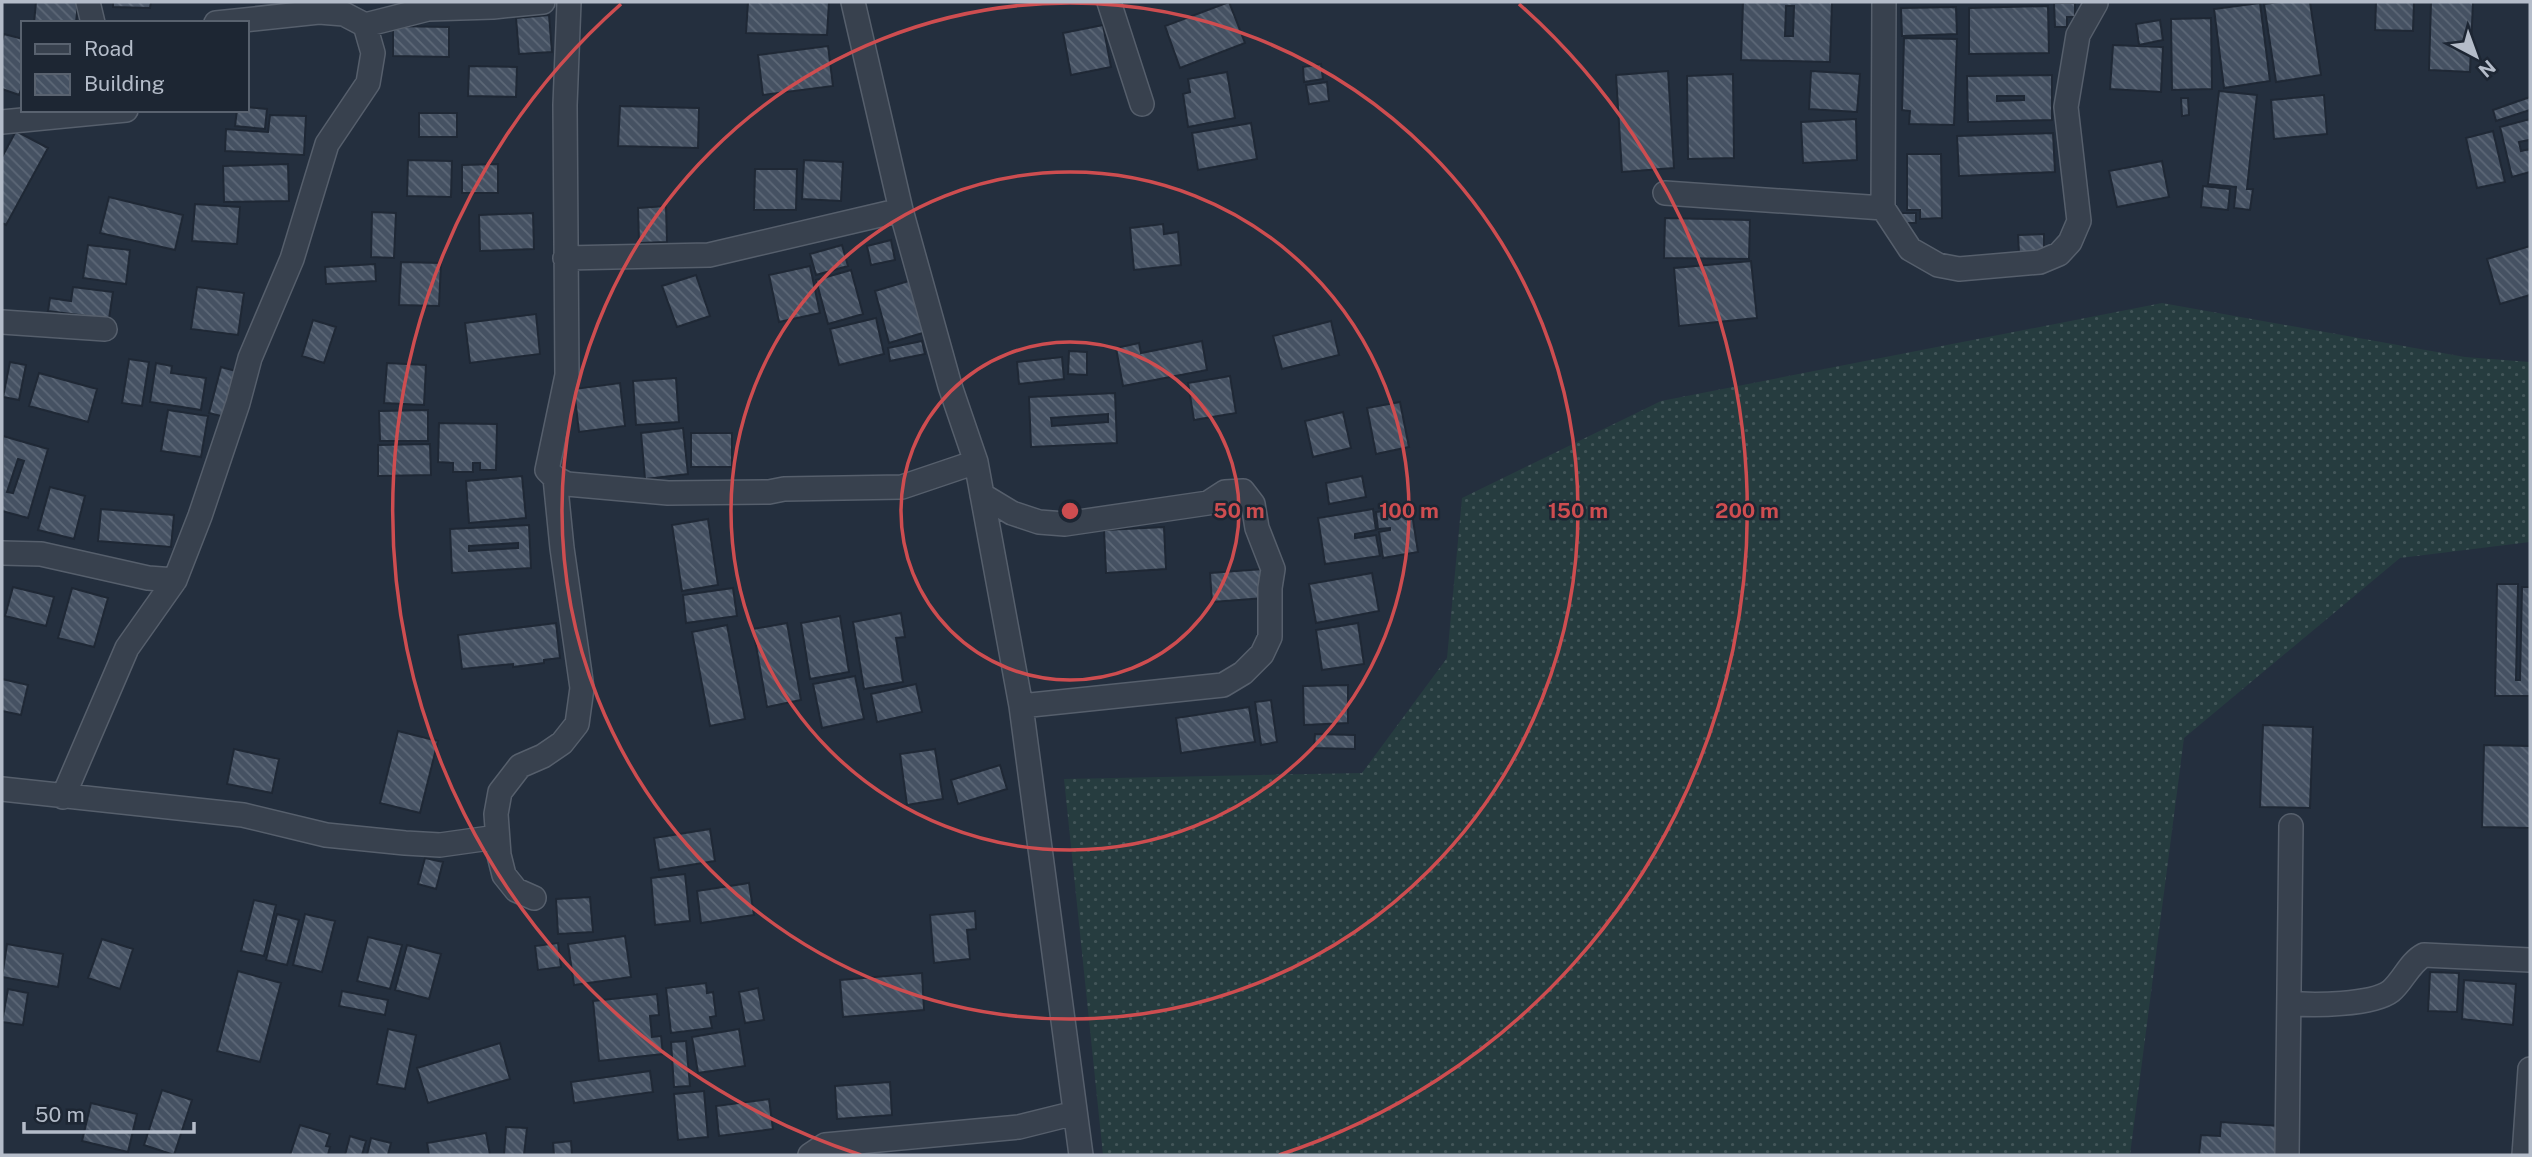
<svg xmlns="http://www.w3.org/2000/svg" width="2532" height="1157" font-family="'Public Sans',sans-serif">
<style>
.grass{fill:url(#grass-dots)}
.building{fill:url(#building-back-hatch);stroke:#1f2835;stroke-width:2;fill-rule:evenodd}
.lines{fill:none;stroke-linecap:round;stroke-linejoin:round}
.minor-casing{stroke:#565f6c;stroke-width:26}
.minor{stroke:#38414e;stroke-width:23}
.ring{fill:none;stroke:#ce4d50;stroke-width:3.5}
.centre{fill:#ce4d50;stroke:#1d2633;stroke-width:3.5}
.ring-label{font-size:21px;text-anchor:middle;font-weight:bold;fill:#ce4d50;stroke:#1d2633;stroke-width:5;stroke-linejoin:round;paint-order:stroke}
</style>
<defs>
<pattern id="grass-dots" width="8" height="8" patternUnits="userSpaceOnUse" patternTransform="scale(1.75)"><rect width="8" height="8" fill="#263c3f"/><path d="M2 2h.1M6 6h.1" fill="none" stroke="#435659" stroke-width="1.8" stroke-linecap="round"/></pattern>
<pattern id="building-back-hatch" width="6" height="6" patternUnits="userSpaceOnUse" patternTransform="scale(1.75)"><rect width="6" height="6" fill="#455162"/><path d="M-1 5l2 2M0 0l6 6M5-1l2 2" fill="none" stroke="#5d6877"/></pattern>
</defs>
<rect width="100%" height="100%" fill="#242f3e"/>
<!-- grass -->
<path class="grass" d="M2162 303 2465 357 2530 362V542L2400 558 2184 738 2130 1155H1103L1064 779 1362 773 1447 658 1462 498 1661 401Z"/>
<!-- building -->
<path class="building" d="M36 2H78L76 23H34Z
M113 2H151L150 8 113 7Z
M748 2H829L827 35 746 33Z
M1229 2 1245 43 1180 68 1165 26Z
M1743 2H1832L1830 62 1741 60ZM1786 6H1794L1793 36H1785Z
M2280 2H2310L2321 75 2276 82 2264 4Z
M2376 2H2414L2413 31 2375 30Z
M2431 2H2473L2470 72 2429 70Z
M2054 3H2075V17H2067V27H2055Z
M2260 3 2270 81 2224 88 2214 9Z
M2048 6 2049 53 1969 54V8Z
M1956 7 1957 34 1902 36 1901 8Z
M549 15 552 52 519 54 516 18Z
M2211 18 2212 89 2172 90 2171 19Z
M2160 20 2163 40 2139 45 2136 24Z
M1103 25 1111 67 1071 75 1063 33Z
M393 26 449 27V57L393 56Z
M4 34 23 39V84L19 95 2 89V41Z
M1904 38 1957 39 1954 125 1909 124 1910 111 1902 110Z
M2113 45 2163 47 2161 92 2110 89Z
M828 46 833 86 763 95 758 55Z
M1321 64 1323 79 1304 82 1303 67Z
M469 66 517 67 516 97 468 96Z
M1668 71 1674 168 1622 172 1616 75Z
M1811 71 1860 74 1857 112 1809 109Z
M1227 72 1235 118 1188 127 1183 94 1190 92 1188 79Z
M1733 74 1734 158 1688 159 1687 76Z
M2052 75V120L1968 122 1967 76ZM1997 96H2024V100L1997 101Z
M1327 82 1329 101 1309 104 1306 85Z
M2219 91 2257 95 2247 189H2253L2250 210 2234 208 2236 187 2208 184Z
M2324 95 2327 134 2274 139 2271 100Z
M2530 97V110L2496 121 2493 110Z
M2181 98H2188L2189 115 2182 116Z
M620 106 699 108 698 148 618 146Z
M247 107 267 109 265 129 235 126 237 110H247Z
M419 113H457V137H419Z
M270 115 306 116 304 155 225 151 226 129 268 132Z
M1856 119 1857 160 1803 163 1801 122Z
M2530 119V145L2529 140 2519 142 2521 151 2530 149V172L2512 177 2500 127Z
M1251 123 1257 159 1198 170 1192 133Z
M16 131 48 148 6 225 2 223V157Z
M2493 131 2505 182 2477 188 2466 138Z
M2053 133 2055 172 1959 176 1957 136Z
M1907 154H1941L1942 218 1920 219V210H1907Z
M408 160 452 161 451 197 407 196Z
M804 160 843 162 841 201 802 199Z
M2162 161 2169 197 2117 207 2109 171Z
M288 164 289 201 224 202 223 166Z
M498 164V193H462V165Z
M755 169H797L796 210H754Z
M2203 186 2230 189 2228 210 2201 207Z
M109 197 183 215 175 250 100 233Z
M195 204 240 207 237 244 192 241Z
M666 206 667 242 639 243 638 208Z
M372 212 396 213 394 258 371 257Z
M533 213 534 249 480 251 479 215Z
M1900 213H1916V223H1900Z
M1665 218 1750 220 1749 259 1664 258Z
M1163 224 1164 234 1178 232 1181 265 1134 270 1130 228Z
M2044 234V253H2019L2018 235Z
M891 240 895 260 871 265 867 246Z
M88 245 130 250 126 284 83 278Z
M842 245 848 266 816 275 810 254Z
M2530 246V295L2500 304 2487 259Z
M1751 261 1757 318 1679 326 1674 268Z
M401 262 441 263 439 306 399 305Z
M375 264 376 281 326 284 325 267Z
M810 266 820 313 779 322 769 275Z
M851 270 863 314 828 324 816 280Z
M696 275 710 316 677 327 662 286Z
M912 280 926 332 889 343 875 291Z
M73 287 113 292 109 319 48 311 50 298 71 301Z
M197 287 244 293 238 335 191 329Z
M536 314 540 354 470 363 465 323Z
M876 318 884 354 839 365 830 329Z
M313 320 336 327 324 363 302 356Z
M1331 321 1339 355 1282 369 1273 336Z
M922 341 925 354 890 361 888 348Z
M1202 341 1207 370 1123 386 1116 348 1139 343 1141 353Z
M1069 351 1087 352V375L1068 374Z
M1062 357 1064 379 1019 384 1017 362Z
M129 359 149 362 142 406 122 403Z
M10 362 26 365 19 400 3 397Z
M156 363 172 366 171 373 206 378 201 410 150 402Z
M387 363 426 365 424 405 384 403Z
M221 367 236 371 225 417 209 413Z
M39 373 97 389 88 422 29 406Z
M1230 376 1236 413 1194 420 1188 383Z
M676 378 679 422 636 425 633 381Z
M620 383 625 426 579 432 574 389Z
M1115 393 1117 443 1031 447 1029 397ZM1108 414V422L1052 426 1051 418Z
M1400 402 1409 447 1376 454 1367 408Z
M168 410 208 416 201 457 161 451Z
M428 410V441H380L379 411Z
M1343 412 1351 448 1313 457 1305 421Z
M439 423 497 424 496 470H480V463H473V472H453V463L438 462Z
M683 428 688 474 645 479 641 433Z
M691 433H732V467H691Z
M3 436 48 449 28 518 2 511ZM18 459 24 461 13 493 7 492Z
M430 444 431 475 378 476V445Z
M522 476 526 518 469 523 466 481Z
M1362 476 1366 497 1329 504 1326 483Z
M50 487 85 496 74 539 38 530Z
M1411 507 1418 552 1383 558 1379 532 1390 530V528L1378 529 1376 512Z
M101 509 174 515 171 547 98 541Z
M1373 509 1376 530 1355 534V538L1376 535 1380 556 1325 564 1318 518Z
M708 519 718 585 682 591 672 525Z
M529 525 531 568 452 573 450 529ZM518 543V548L469 551V546Z
M1164 527 1166 569 1106 573 1104 530Z
M1263 569 1265 598 1212 602 1210 573Z
M1372 573 1379 611 1316 623 1309 584Z
M2497 584H2518L2516 680H2520L2522 587H2530V696H2495Z
M13 587 54 597 46 626 5 616Z
M72 588 108 598 94 647 58 638Z
M733 588 737 616 686 623 683 595Z
M901 613 905 637 896 638 903 682 864 689 853 622Z
M840 616 849 672 810 679 801 623Z
M556 623 560 658 544 660V663L513 667V664L462 669 458 635Z
M787 623 801 700 767 707 753 629Z
M1358 623 1364 664 1322 670 1316 630Z
M727 625 745 719 710 726 692 632Z
M855 676 864 719 822 728 813 684Z
M2 679 28 685 21 715 2 711Z
M916 684 922 712 877 722 871 694Z
M1348 685V723L1304 725 1303 686Z
M1271 700 1277 742 1261 745 1255 702Z
M1249 707 1255 742 1181 753 1176 718Z
M2263 725 2313 727 2310 808 2260 807Z
M398 731 438 741 420 813 380 803Z
M1315 734 1355 735V749L1314 748Z
M2484 745 2530 746V828L2482 827Z
M234 749 279 759 272 793 227 784Z
M935 749 943 799 907 805 900 754Z
M1000 765 1007 789 958 804 951 780Z
M710 829 715 861 659 870 654 838Z
M425 858 443 862 436 889 418 884Z
M685 874 690 921 655 925 651 878Z
M749 883 754 915 701 923 697 891Z
M590 897 593 932 558 934 556 899Z
M254 900 276 905 264 956 241 951Z
M975 911 976 929 967 930 970 959 934 963 930 915Z
M277 914 299 920 287 965 266 960Z
M305 914 335 921 322 972 293 965Z
M625 936 631 977 574 985 568 944Z
M368 937 402 945 390 989 357 981Z
M102 939 133 949 120 989 88 978Z
M558 943 561 967 538 970 535 946Z
M7 944 63 954 58 987 2 977Z
M407 945 441 954 429 999 395 990Z
M238 971 281 983 260 1062 217 1051Z
M2430 972 2459 973 2457 1012 2428 1011Z
M922 973 924 1010 843 1017 840 980Z
M2464 980 2516 984 2513 1025 2462 1019Z
M706 983 707 993 713 992 716 1016 710 1017 712 1028 671 1033 666 988Z
M758 988 764 1020 745 1023 739 992Z
M8 989 28 993 23 1025 2 1022Z
M342 991 388 1000 385 1015 339 1006Z
M657 994 659 1015 650 1016 652 1037 661 1036 663 1054 599 1061 593 1001Z
M388 1029 416 1035 405 1089 377 1084Z
M739 1029 745 1066 698 1073 692 1037Z
M686 1041 690 1086 674 1087 671 1042Z
M500 1043 510 1079 428 1103 417 1068Z
M650 1071 653 1092 574 1103 571 1082Z
M890 1082 892 1115 837 1119 835 1086Z
M162 1090 192 1100 174 1155 144 1145Z
M704 1091 708 1137 678 1140 674 1094Z
M769 1099 773 1129 719 1136 716 1106Z
M91 1103 137 1114 128 1152 82 1141Z
M2221 1122 2280 1126 2278 1155H2199L2201 1135 2220 1136Z
M300 1125 330 1134 326 1146 330 1147 328 1155H290Z
M506 1127 527 1128 524 1155H504Z
M486 1133 490 1155H429L427 1143Z
M350 1136 366 1141 362 1155H345Z
M371 1138 391 1143 388 1155H367Z
M571 1141 572 1155H554L553 1143Z"/>
<g class="lines">
<defs>
<path id="minor" d="M88 2 93 23
M569 2 565 105 567 375 547 470 555 478 567 484 668 493 769 492 784 489 902 487 976 462
M853 2 901 210 950 386 976 462 1021 706 1081 1155
M1109 2 1142 104
M216 23 319 12 344 14 365 25 428 9 493 7 543 2
M2 122 126 110
M1665 193 1883 208 1910 249 1938 265 1959 269 2040 262 2059 254 2070 242 2079 221 2066 107 2078 35 2096 3
M1883 208 1884 2
M565 258 709 255 901 210
M2 322 105 329
M982 495 1012 513 1039 522 1065 524 1208 503 1225 492 1243 491 1253 504 1257 528 1273 569 1270 588V637L1262 654 1243 673 1223 685 1021 706
M2 553 41 554 148 578 175 580
M2 789 243 815 326 835 405 843 440 845 497 837
M63 797 127 648 175 580 200 516 238 403 250 358 292 259 327 144 368 83 373 53 365 25
M534 898 516 890 504 875 499 855 496 814 500 792 520 766 543 756 562 743 577 724 582 688 562 548 555 478
M2289 1003C2312 1006 2373 1005 2391 991 2403 981 2410 962 2424 955L2530 960
M810 1155 825 1145 1019 1127 1075 1113
M2287 1155 2291 826
M2524 1155 2530 1069"/>
</defs>
<!-- minor casing -->
<use href="#minor" class="minor-casing"/>
<!-- minor -->
<use href="#minor" class="minor"/>
</g>
<!-- distance rings -->
<g class="ring">
<circle cx="1070" cy="511" r="169"/>
<circle cx="1070" cy="511" r="339"/>
<circle cx="1070" cy="511" r="508"/>
<path d="M861 1155A677 677 0 0 1 621 4M1519 4A677 677 0 0 1 1279 1155"/>
</g>
<circle cx="1070" cy="511" r="10" class="centre"/>
<g class="ring-label">
<text x="1239" y="518">50 m</text>
<text x="1409" y="518">100 m</text>
<text x="1578" y="518">150 m</text>
<text x="1747" y="518">200 m</text>
</g>
<!-- border -->
<rect width="2532" height="1157" fill="none" stroke="#b4bcc9" stroke-width="7"/>
<!-- legend -->
<rect x="21" y="21" width="228" height="91" fill="#1d2633" stroke="#59626f" stroke-width="2"/>
<rect x="35" y="44" width="35" height="10" fill="#38414e" stroke="#59626f" stroke-width="2"/>
<text x="84" y="56" font-size="21" fill="#b4bcc9">Road</text>
<rect x="35" y="74" width="35" height="21" fill="url(#building-back-hatch)" stroke="#59626f" stroke-width="2"/>
<text x="84" y="91" font-size="21" fill="#b4bcc9">Building</text>
<!-- north arrow -->
<g transform="translate(2476 56) rotate(139)" stroke="#1d2633" stroke-width="5" paint-order="stroke">
<path d="M0-5L12 26L0 18L-12 26Z" fill="#b4bcc9"/>
<text y="-10" font-size="19" font-weight="bold" text-anchor="middle" fill="#b4bcc9">N</text>
</g>
<!-- scale -->
<path d="M24 1122v10h170v-10" fill="none" stroke="#b4bcc9" stroke-width="3.5"/>
<text x="35" y="1122" font-size="21" fill="#b4bcc9" stroke="#1d2633" stroke-width="5" paint-order="stroke">50 m</text>
</svg>
